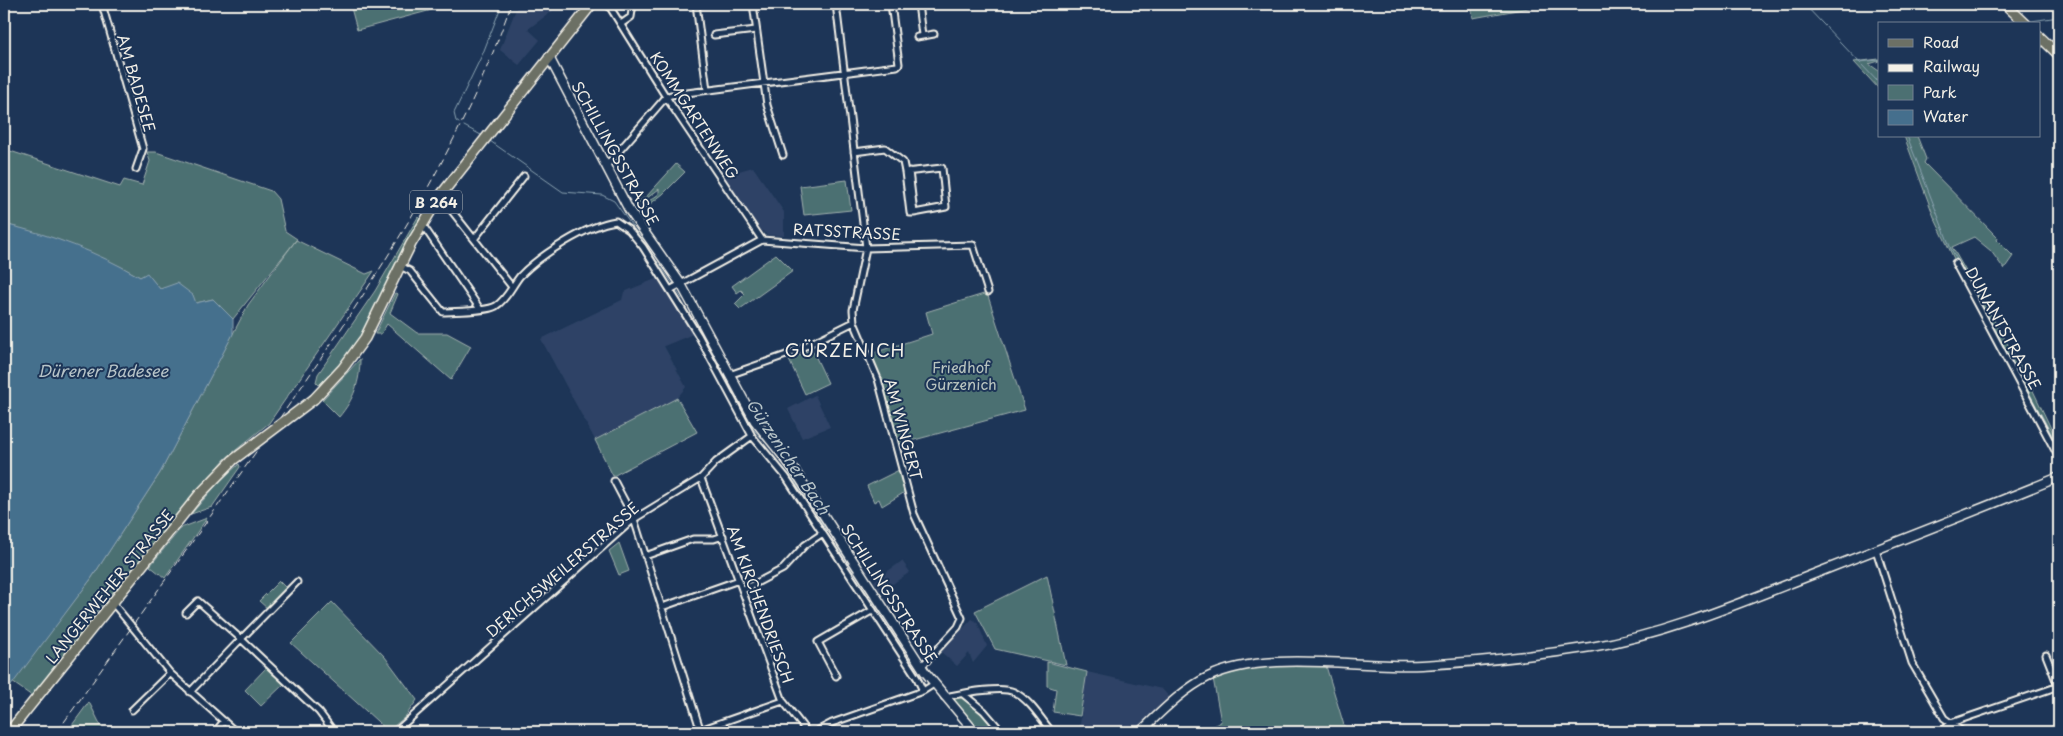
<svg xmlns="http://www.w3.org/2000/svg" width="2063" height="736" font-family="'Playpen Sans',sans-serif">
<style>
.built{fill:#2e4366}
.green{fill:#4c7072;stroke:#a0b0ad}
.water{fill:#456f8d;stroke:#8ba3b1}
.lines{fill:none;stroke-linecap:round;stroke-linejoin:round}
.stream{stroke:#8ba3b1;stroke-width:1}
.street-casing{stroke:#f4f1e8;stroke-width:9}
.secondary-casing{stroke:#f4f1e8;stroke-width:11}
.primary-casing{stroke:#f4f1e8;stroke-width:12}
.street{stroke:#1d3557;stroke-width:5}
.secondary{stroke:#1d3557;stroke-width:8}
.primary{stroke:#6c7065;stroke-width:9}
.rail{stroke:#f4f1e8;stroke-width:1;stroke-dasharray:8 4;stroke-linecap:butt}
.primary-bridge-casing{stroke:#f4f1e8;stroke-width:12;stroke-linecap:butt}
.primary-bridge{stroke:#6c7065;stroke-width:9}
.labels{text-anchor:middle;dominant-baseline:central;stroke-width:4;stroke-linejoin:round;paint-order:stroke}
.shield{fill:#1d3557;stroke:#b4b9bc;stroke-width:1}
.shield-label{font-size:14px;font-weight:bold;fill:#f4f1e8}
.street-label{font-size:15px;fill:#f4f1e8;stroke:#1d3557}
.park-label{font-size:15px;fill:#b9c4bf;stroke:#1d3557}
.water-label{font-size:16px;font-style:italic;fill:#b7c4c8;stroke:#1d3557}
.quarter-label{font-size:18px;letter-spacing:1px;fill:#f4f1e8;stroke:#1d3557}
</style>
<rect width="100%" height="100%" fill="#1d3557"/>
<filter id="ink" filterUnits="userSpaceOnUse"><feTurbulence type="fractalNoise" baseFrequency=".02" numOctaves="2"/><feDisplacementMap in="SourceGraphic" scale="10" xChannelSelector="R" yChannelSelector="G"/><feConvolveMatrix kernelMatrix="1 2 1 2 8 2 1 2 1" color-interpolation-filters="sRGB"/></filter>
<g filter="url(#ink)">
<!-- built -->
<path class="built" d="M518 4H562L528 29 540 40 519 65 500 50Z
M753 167 784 212V236L767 235 761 230 726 178 732 173Z
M658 278 693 334 664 346 686 387 677 398 595 440 541 339 622 300 624 292Z
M815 395 830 427 802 438 788 409Z
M902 561 910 572 881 592 874 581Z
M972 619 977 622 987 646 973 663 969 653 957 666 941 652Z
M1087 672 1162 689 1171 699 1135 732H1079Z"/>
<!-- green -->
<path class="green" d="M350 4H454L357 30Z
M1471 4H1533L1534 7 1473 18Z
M1879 59V61L1869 64 1879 71V89L1854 62Z
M1904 136H1917L1926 159 1924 163 1998 238 1997 240 2013 256 2004 269 1991 251 1974 237 1952 247 2026 376 2059 445V453L1956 263 1934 217Z
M4 149 120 187 124 180 142 185 150 161 147 152H156L271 191 278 199 285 231 297 239 233 319 213 299 196 303 169 287 160 289 147 274 140 277C96 253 52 237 4 224Z
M676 164 685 172 663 194 641 211 639 208 659 194V189L638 205 636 203 646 197Z
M847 180 851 210 804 215 800 186Z
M418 217 421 220 392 270 366 329 343 361 319 385 316 382 318 374 375 291Z
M296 240 366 274 374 271 269 423 225 459 96 612 90 623 32 696 12 682 91 579 160 473 248 305Z
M776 254 793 271 740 309 735 304 745 294 741 290 737 293 732 286Z
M395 293 398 294 390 313 417 333H447L471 346 451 380 387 324 381 334H375Z
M987 293 1025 410 896 445 870 354 932 334 926 312Z
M812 349 828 383 805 394 789 360Z
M360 359C360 382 354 399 339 417L322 400Z
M677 398 697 432 613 476 595 440Z
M239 464 240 467 212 507 191 514 220 481Z
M899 470 905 492 882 506 879 499 874 502 867 486Z
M207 518 165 578 150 566 181 528Z
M619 543 629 571 619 575 609 551Z
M1047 575 1066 665 995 649 975 611Z
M279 581 287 589 268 609 259 601Z
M332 602 385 657 417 700 405 717 388 731 291 643Z
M1047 662 1087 672 1080 716 1053 712 1056 689 1047 686Z
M1267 666H1326L1346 732H1200L1221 722 1213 678 1234 671Z
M266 668 284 684 261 706 245 690Z
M964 697 982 712 999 732H981L951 698Z
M89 702 104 732H67Z"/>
<!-- water -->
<path class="water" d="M4 224C52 235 97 252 140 277L147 273 160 289 177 283 193 295 196 303 213 299 233 319V334L160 473 91 579 4 695Z"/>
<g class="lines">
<!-- stream -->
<path class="stream" d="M1804 4 1879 83
M2031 21 2059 17
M1858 62 1879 60
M459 123 456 121 454 113 483 53 502 4
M464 126 481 135
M1907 136 1951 249 1965 273
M490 141 563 192 602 195 614 201 655 258
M657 261 673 284
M1969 280 2039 411
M677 291 682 299
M690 315 754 430 779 457 827 531
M2041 414 2059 448
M837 546 917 668"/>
<defs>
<path id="street" d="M102 4 143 149 136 169
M608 4 666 97 762 240
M696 4 707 90
M753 4 767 105 783 155
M836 4 866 248 853 310 854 322 878 379 914 514 962 618 958 627 922 666
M918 4 922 35
M621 24 631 17 633 4
M714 35 756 30
M917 37 934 34
M854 152 885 148 903 162 905 172 942 168 946 207 914 213
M606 166 666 97 671 95 897 66 899 64 891 4
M905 172 910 213H914L909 171
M440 196 512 287
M422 224 480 309
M475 238 524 176
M1955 263 2059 458
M400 266 410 271 443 312C456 311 485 312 496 306 507 299 512 286 520 276 540 255 587 225 616 221L629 230 643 247 698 335 752 436 786 477 917 678 923 691
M670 290 762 240 866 248 973 245 988 292
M729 375 789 354 854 322
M701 478 783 701 807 732
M614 481 634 519 701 732
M1876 550 1912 663 1944 718 1963 732
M645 556 693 539H714L723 536
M743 590 783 569 805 545 823 533
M112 602 170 673 236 732
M662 607 739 580
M186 613 198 601 241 639 297 582
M2046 655 2059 688
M836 676 818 642 873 610
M190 692 241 639 319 712 334 732
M963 694 984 711 1002 732
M944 697C960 694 1000 685 1014 692 1030 700 1041 719 1052 732
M132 710 170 673
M1147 725 1157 732
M700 730 783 701
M215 732 224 721
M395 732 634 519 701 478 716 462 752 436
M815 732 832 723 923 691 934 684
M1942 732 1951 723 2059 686"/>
<path id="secondary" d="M549 57 629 210 681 284 755 421 795 471 925 672 975 732
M1140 732C1160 713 1183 689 1208 677 1266 649 1357 668 1421 665 1478 662 1535 656 1591 647 1668 634 1742 602 1814 574 1896 542 1978 510 2059 477"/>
<path id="primary" d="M2005 4 2026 24
M2039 36 2059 55
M314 399 343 368 365 338 411 244 440 196 592 4
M9 732 198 496 233 460"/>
</defs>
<!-- street casing -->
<use href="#street" class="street-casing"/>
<!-- secondary casing -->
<use href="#secondary" class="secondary-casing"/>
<!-- primary casing -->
<use href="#primary" class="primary-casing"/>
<!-- street -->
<use href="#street" class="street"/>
<!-- secondary -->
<use href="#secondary" class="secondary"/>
<!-- primary -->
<use href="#primary" class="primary"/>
<!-- rail -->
<path class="rail" d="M57 732C126 635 196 537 265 439 360 304 457 162 511 4"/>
<defs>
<path id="primary-bridge" d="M233 460 314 399"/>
</defs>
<!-- primary-bridge casing -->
<use href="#primary-bridge" class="primary-bridge-casing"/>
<!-- primary-bridge -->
<use href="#primary-bridge" class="primary-bridge"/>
</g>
</g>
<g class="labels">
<!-- shield labels -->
<rect class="shield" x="410" y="190.5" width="52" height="23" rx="4"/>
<g class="shield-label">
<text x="436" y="202">B 264</text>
</g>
<!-- street labels -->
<g class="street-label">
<text transform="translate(137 83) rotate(74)">AM BADESEE</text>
<text transform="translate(695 115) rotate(57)">KOMMGARTENWEG</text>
<text transform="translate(616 153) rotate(61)">SCHILLINGSSTRASSE</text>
<text transform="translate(847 231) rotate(3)">RATSSTRASSE</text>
<text transform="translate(2004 328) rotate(61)">DUNANTSTRASSE</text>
<text transform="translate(904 429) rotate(75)">AM WINGERT</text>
<text transform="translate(562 569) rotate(-41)">DERICHSWEILERSTRASSE</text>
<text transform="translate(109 586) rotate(-51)">LANGERWEHER STRASSE</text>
<text transform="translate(890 593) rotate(57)">SCHILLINGSSTRASSE</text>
<text transform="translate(761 604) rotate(70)">AM KIRCHENDRIESCH</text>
</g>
<!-- park labels -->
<g class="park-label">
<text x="961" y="366">Friedhof<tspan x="961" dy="17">Gürzenich</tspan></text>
</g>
<!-- water labels -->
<g class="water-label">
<text x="103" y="370">Dürener Badesee</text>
<text transform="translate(789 456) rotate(56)">Gürzenicher Bach</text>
</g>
<!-- quarter labels -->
<g class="quarter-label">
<text x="845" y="349">GÜRZENICH</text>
</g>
</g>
<!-- margin -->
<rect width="2063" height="736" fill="none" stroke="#1d3557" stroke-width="20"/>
<rect x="10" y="10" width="2043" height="716" fill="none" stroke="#f4f1e8" stroke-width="2" filter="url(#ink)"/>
<!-- legend -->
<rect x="1878" y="22" width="162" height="115" fill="#1d3557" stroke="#738091"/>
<rect x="1888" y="39" width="25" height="8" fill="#6c7065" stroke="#738091"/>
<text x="1923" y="48" font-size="15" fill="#f4f1e8">Road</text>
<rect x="1888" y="64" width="25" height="8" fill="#f4f1e8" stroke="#738091"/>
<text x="1923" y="72" font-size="15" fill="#f4f1e8">Railway</text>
<rect x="1888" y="85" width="25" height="15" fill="#4c7072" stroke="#738091"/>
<text x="1923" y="98" font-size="15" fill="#f4f1e8">Park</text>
<rect x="1888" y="110" width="25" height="15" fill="#456f8d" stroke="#738091"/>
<text x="1923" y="122" font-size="15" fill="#f4f1e8">Water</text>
</svg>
